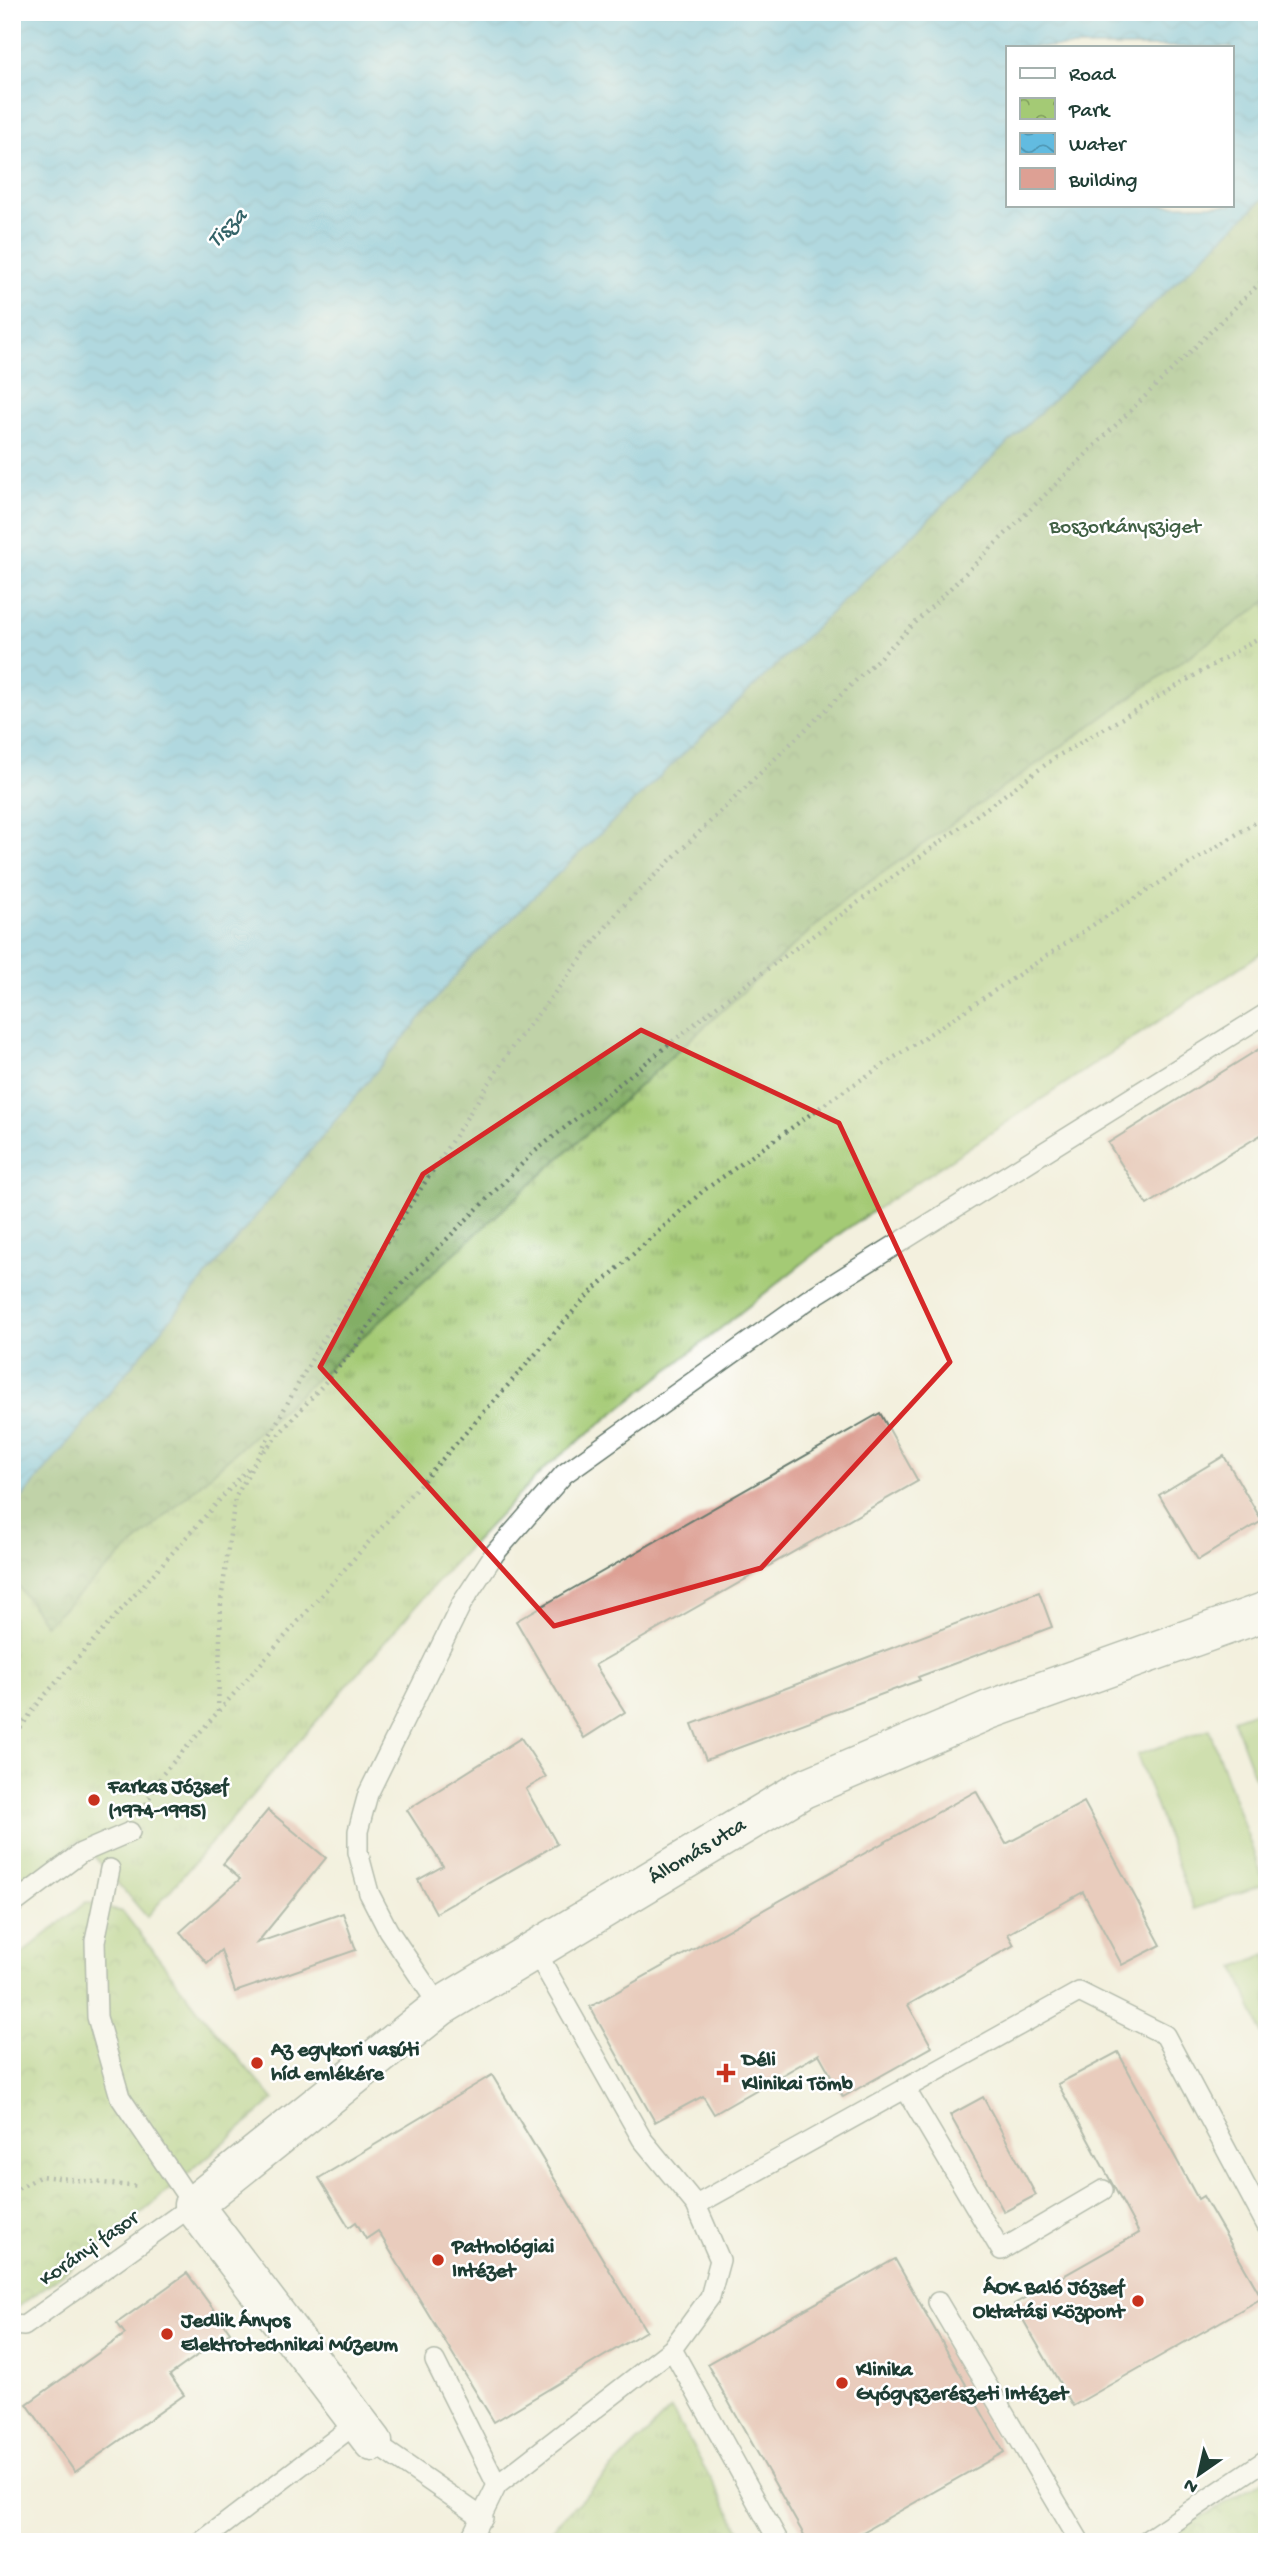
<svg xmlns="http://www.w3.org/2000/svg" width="1279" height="2554" font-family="'Gochi Hand',sans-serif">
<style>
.grass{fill:url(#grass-tufts);stroke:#628454;stroke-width:2}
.forest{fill:url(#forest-crowns);stroke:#51764d;stroke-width:2}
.park{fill:url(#park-crowns);stroke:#628454;stroke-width:2}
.pitch{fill:#a4ca75;stroke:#628454;stroke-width:2}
.water{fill:url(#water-waves);stroke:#407c8a;stroke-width:2;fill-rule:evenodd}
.building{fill:#dda094}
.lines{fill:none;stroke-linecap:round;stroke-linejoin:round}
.lane-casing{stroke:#697c70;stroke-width:22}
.street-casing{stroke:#697c70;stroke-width:41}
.path{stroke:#697c70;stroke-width:4.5;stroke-dasharray:2 5;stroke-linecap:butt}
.lane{stroke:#fff;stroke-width:19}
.street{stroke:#fff;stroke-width:38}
.marked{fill:none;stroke:#d62828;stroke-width:5;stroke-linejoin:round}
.poi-dot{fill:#c8321e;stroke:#fff;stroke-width:2.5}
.labels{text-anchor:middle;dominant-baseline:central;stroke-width:5;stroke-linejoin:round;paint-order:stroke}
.park-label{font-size:21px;fill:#406044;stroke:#fff}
.poi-label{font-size:21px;font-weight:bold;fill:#1f3d34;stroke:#fff;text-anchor:start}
.street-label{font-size:21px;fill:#1f3d34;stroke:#fff}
.water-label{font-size:23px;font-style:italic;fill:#336368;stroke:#fff}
</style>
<defs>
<pattern id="grass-tufts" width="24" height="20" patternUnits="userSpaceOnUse" patternTransform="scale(1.75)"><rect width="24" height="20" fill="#a4ca75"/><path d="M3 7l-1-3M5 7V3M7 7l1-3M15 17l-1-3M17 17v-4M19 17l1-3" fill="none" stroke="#85a561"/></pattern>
<pattern id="forest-crowns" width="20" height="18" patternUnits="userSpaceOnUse" patternTransform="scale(1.75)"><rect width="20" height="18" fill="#83ae66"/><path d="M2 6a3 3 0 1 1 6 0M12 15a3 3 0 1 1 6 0" fill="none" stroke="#6b8f55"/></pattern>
<pattern id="park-crowns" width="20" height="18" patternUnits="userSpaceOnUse" patternTransform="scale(1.75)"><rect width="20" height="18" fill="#a4ca75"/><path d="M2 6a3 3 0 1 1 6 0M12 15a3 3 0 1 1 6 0" fill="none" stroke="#85a561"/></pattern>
<pattern id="water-waves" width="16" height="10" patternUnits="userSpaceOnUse" patternTransform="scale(1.75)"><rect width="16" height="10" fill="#62bbe0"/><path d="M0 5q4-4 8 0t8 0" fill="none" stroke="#5099b6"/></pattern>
</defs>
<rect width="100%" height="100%" fill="#fff"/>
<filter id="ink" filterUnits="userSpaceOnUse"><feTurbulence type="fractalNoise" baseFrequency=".0143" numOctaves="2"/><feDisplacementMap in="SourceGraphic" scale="14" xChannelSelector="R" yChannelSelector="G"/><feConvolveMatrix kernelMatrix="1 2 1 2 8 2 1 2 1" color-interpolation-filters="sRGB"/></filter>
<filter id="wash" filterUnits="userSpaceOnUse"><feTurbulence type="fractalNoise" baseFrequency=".00686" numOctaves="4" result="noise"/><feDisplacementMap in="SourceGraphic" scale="28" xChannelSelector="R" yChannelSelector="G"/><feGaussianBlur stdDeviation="1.57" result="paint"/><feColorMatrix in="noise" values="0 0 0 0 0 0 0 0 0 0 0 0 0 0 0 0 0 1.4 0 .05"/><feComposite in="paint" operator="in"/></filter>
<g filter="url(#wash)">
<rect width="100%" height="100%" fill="#f3f0de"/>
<!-- grass -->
<path class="grass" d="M1267 601V949L842 1232 546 1467 448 1569 147 1917 80 1840 12 1890V1577L45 1624 844 900Z
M671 2409 747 2542H539Z"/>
<!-- forest -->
<path class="forest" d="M1267 195V601L844 900 45 1625 12 1577V1510L470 958Z"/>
<!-- park -->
<path class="park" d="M86 1902 123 1912 207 2021 274 2100 111 2239 12 2311V1962Z
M1267 2478V2542H1161Z"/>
<!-- pitch -->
<path class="pitch" d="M1267 1707V1810L1233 1719Z
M1209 1729 1265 1884 1194 1909 1137 1755Z
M1267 1954V2045L1235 1967Z"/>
<!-- water -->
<path class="water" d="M12 12H1267V195L470 958 12 1510ZM1008 47H1232V205H1008Z"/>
<g id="blocks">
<!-- building -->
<path class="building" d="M1267 1044V1131L1147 1205 1108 1143Z
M880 1413 918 1481 595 1665 625 1712 584 1738 516 1621Z
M1224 1456 1262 1521 1198 1560 1159 1495Z
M1039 1592 1052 1627 918 1677 920 1680 706 1760 692 1724Z
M521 1738 546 1777 526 1789 557 1844 436 1913 418 1880 443 1866 407 1810Z
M976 1791 1006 1844 1084 1802 1161 1945 1122 1965 1083 1892 1008 1934 1014 1945 908 2005 932 2047 843 2097 819 2054 714 2114 703 2096 655 2122 590 2007Z
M268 1810 326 1858 257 1943 343 1913 356 1950 235 1992 221 1950 207 1963 180 1932 240 1879 223 1864Z
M1118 2052 1198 2199 1203 2196 1262 2298 1073 2406 1014 2304 1139 2233 1058 2084Z
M492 2075 646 2331 494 2422 378 2231 366 2239 356 2222 349 2227 319 2178Z
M983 2097 1036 2195 1004 2212 950 2115Z
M895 2259 1004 2452 845 2542H808L707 2364Z
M187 2273 230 2332 170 2375 184 2395 75 2472 27 2404 125 2334 117 2323Z"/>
</g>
</g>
<g filter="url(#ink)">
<use href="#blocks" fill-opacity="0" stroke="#697c70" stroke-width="2"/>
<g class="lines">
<defs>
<path id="lane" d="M12 1905 81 1853 130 1832
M535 1950 642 2139 696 2205 720 2260 710 2297 672 2349
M440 2007 388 1930 369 1893 358 1852V1831L368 1794 462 1603 495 1553 564 1474 809 1299 1267 1013
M905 2088 1001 2250 1103 2190
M696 2205 1079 1992 1165 2035 1267 2226
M938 2302 1080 2542
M12 2325 24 2326 193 2205 120 2097 97 2017 95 1941 110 1869
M435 2361 497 2485
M373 2442 483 2518
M201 2542 358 2422
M469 2542 497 2485 672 2349 779 2542
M1144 2542 1267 2459"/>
<g id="street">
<path id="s1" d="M373 2442 193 2205 440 2007 803 1789 989 1710 1267 1611"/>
</g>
</defs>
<!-- lane casing -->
<use href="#lane" class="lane-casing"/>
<!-- street casing -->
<use href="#street" class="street-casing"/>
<!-- path -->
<path class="path" d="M264 1451 353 1351 386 1300 533 1153 717 1006 1056 757 1267 633
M218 1711 221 1601 235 1498 318 1348 513 1046 621 908 912 626 1267 276
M12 1739 43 1697 251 1465
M146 1804 161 1776 587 1296 703 1191 829 1101 1096 923 1267 815
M12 1946 21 1939
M12 2192 41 2176 139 2187"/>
<!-- lane -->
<use href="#lane" class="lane"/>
<!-- street -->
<use href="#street" class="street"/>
</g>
</g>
<!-- marked area -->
<path d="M0 0H1279V2554H0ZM641 1030 839 1123 950 1362 761 1568 554 1626 320 1367 423 1174Z" fill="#f3f0de" fill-opacity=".55" fill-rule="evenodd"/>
<path class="marked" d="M641 1030 839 1123 950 1362 761 1568 554 1626 320 1367 423 1174Z"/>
<!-- markers -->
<g class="poi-dot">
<circle cx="94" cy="1800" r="7"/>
<circle cx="257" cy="2063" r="7"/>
<path d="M722.5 2062.5h7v7h7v7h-7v7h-7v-7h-7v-7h7z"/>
<circle cx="438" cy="2260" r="7"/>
<circle cx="1138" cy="2301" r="7"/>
<circle cx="167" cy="2334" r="7"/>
<circle cx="842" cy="2383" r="7"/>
</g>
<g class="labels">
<!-- park labels -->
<g class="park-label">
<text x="1125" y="528">Boszorkánysziget</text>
</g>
<!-- poi labels -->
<g class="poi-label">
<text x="108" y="1788">Farkas József<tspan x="108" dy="24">(1974-1995)</tspan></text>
<text x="271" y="2051">Az egykori vasúti<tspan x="271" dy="24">híd emlékére</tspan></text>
<text x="742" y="2061">Déli<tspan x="742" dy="24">Klinikai Tömb</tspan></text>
<text x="452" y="2248">Pathológiai<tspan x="452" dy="24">Intézet</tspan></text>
<text x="1124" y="2289" text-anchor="end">ÁOK Baló József<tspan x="1124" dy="24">Oktatási Központ</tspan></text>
<text x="181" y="2322">Jedlik Ányos<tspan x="181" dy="24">Elektrotechnikai Múzeum</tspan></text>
<text x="856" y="2371">Klinika<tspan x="856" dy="24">Gyógyszerészeti Intézet</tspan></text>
</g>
<!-- street labels -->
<g class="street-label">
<text stroke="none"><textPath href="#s1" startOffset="915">Állomás utca</textPath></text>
<text transform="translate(90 2250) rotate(-35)">Korányi fasor</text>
</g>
<!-- water labels -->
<g class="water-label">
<text transform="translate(228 229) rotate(-45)">Tisza</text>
</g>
</g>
<!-- margin -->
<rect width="1279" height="2554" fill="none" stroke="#fff" stroke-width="42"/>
<!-- legend -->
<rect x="1006" y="46" width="228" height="161" fill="#ffffff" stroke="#a5b1ae" stroke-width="2"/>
<rect x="1020" y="68" width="35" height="10" fill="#ffffff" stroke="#a5b1ae" stroke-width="2"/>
<text x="1069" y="80" font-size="21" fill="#1f3d34">Road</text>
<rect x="1020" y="98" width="35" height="21" fill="url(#park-crowns)" stroke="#a5b1ae" stroke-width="2"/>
<text x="1069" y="116" font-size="21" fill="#1f3d34">Park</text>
<rect x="1020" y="133" width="35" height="21" fill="url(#water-waves)" stroke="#a5b1ae" stroke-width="2"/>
<text x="1069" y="150" font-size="21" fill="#1f3d34">Water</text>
<rect x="1020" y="168" width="35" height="21" fill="#dda094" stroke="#a5b1ae" stroke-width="2"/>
<text x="1069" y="186" font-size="21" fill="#1f3d34">Building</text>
<!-- north arrow -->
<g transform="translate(1199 2474) rotate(214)" stroke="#ffffff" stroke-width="5" paint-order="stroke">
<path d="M0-5L12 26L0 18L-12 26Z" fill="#1f3d34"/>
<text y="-10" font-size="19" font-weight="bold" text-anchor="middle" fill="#1f3d34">N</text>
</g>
</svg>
